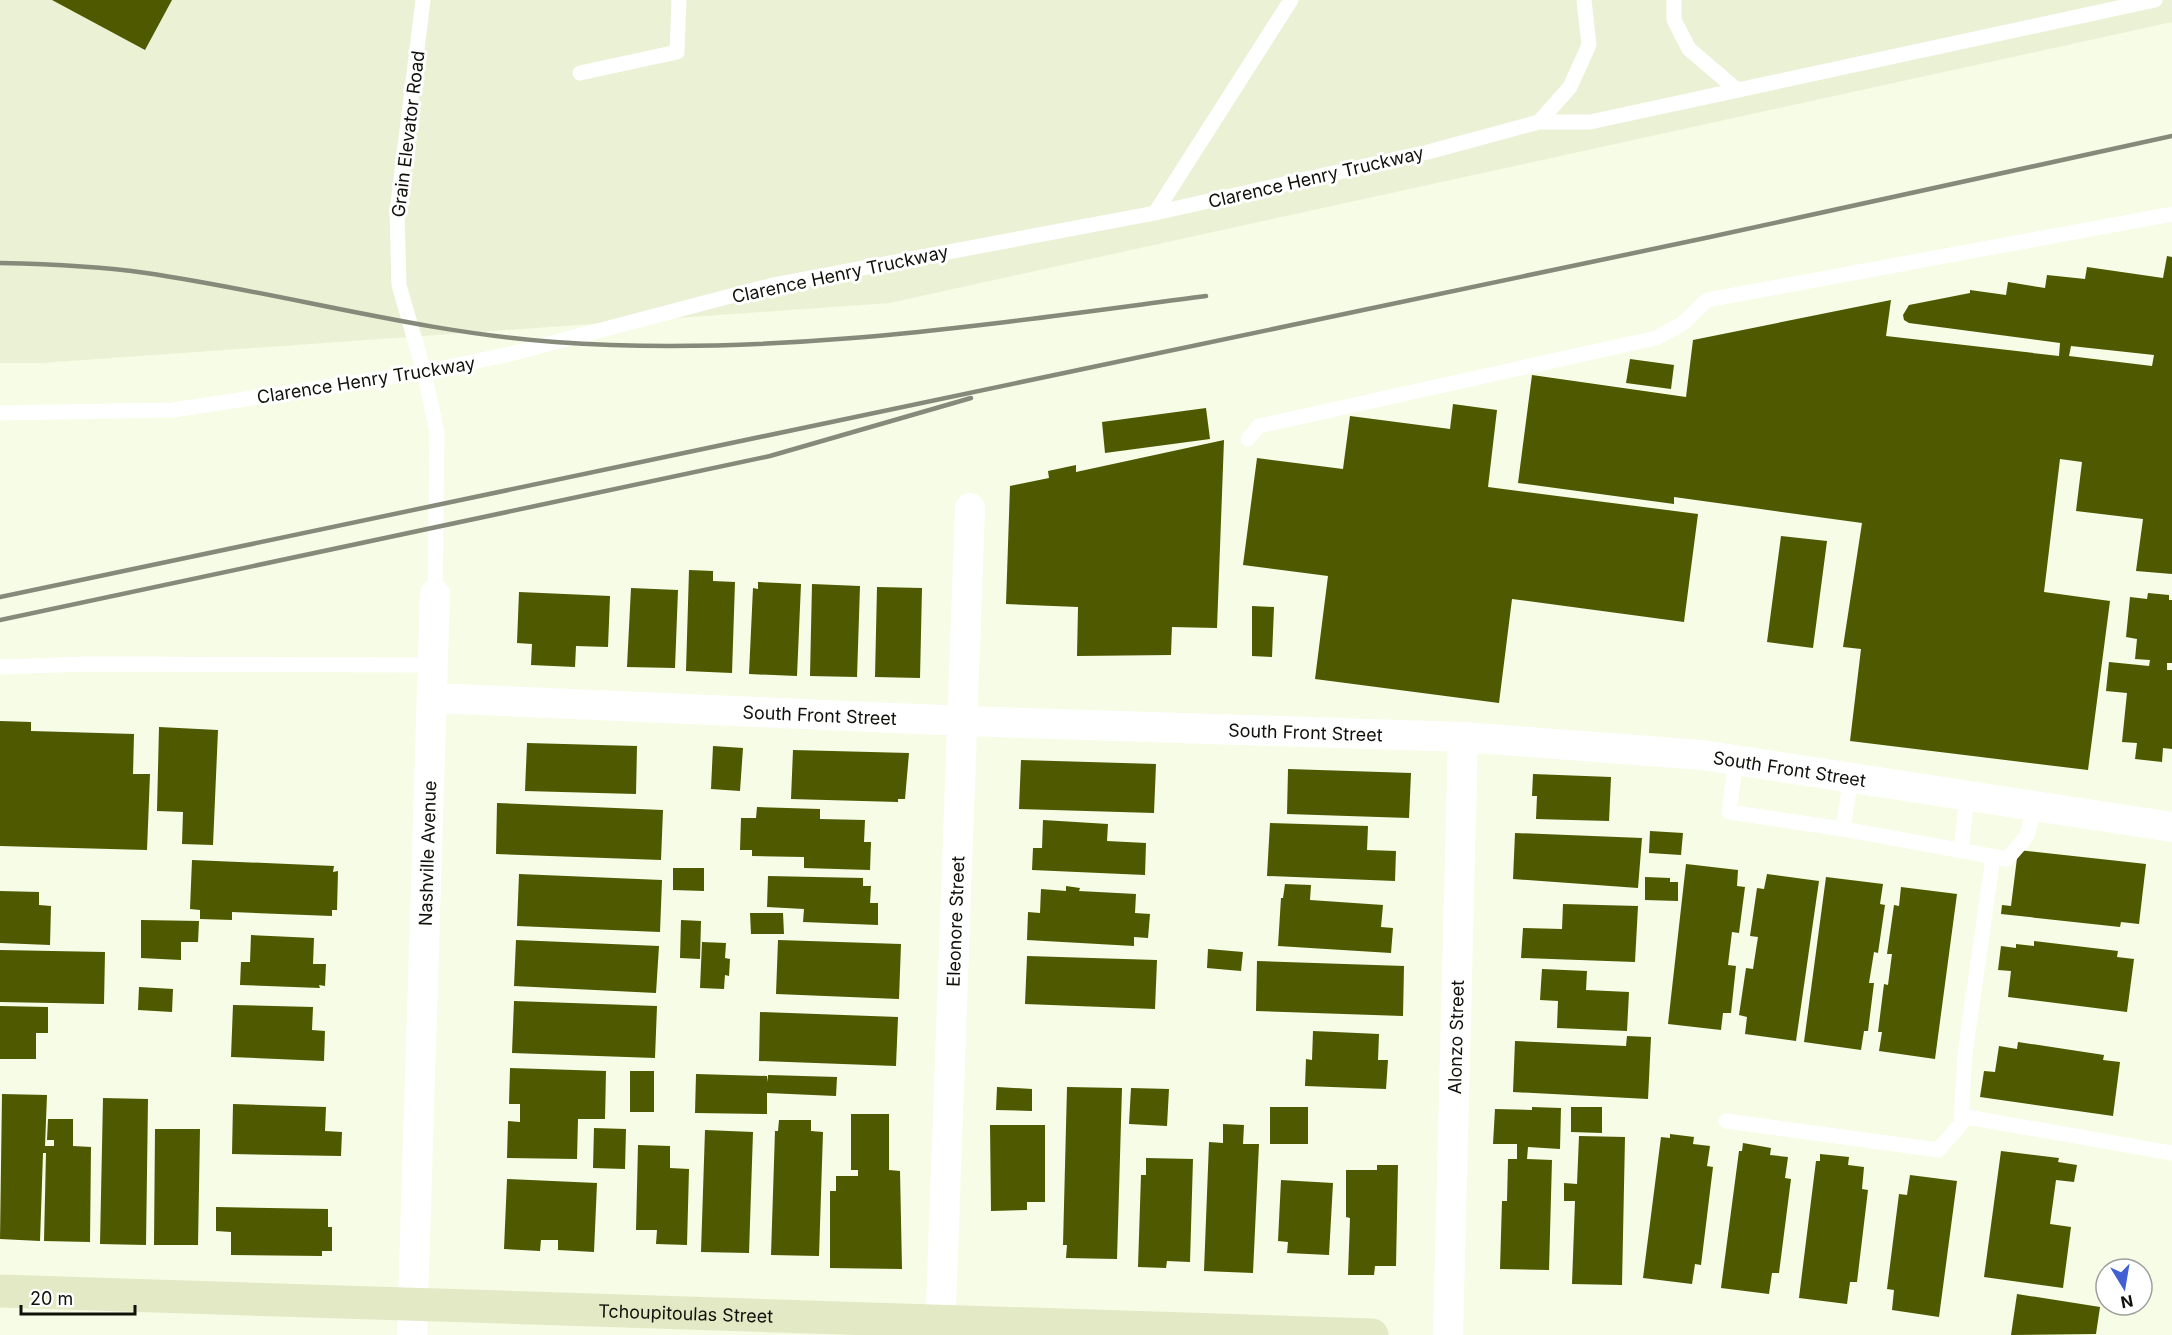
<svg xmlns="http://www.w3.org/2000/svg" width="2172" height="1335" font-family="Inter,sans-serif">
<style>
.built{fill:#ebf1d4}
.building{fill:#4e5900;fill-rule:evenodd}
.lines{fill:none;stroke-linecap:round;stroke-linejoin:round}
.lane{stroke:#fff;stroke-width:15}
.street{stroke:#fff;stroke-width:30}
.secondary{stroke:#e3e9c4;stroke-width:33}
.rail{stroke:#868a7b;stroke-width:4.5}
.labels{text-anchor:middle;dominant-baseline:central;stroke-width:6;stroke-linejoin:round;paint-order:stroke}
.street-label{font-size:18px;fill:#10120a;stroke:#fff}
</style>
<rect width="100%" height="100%" fill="#f6fce5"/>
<!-- built -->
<path class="built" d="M0 0H2172V22L889 303 41 363H0Z"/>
<!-- building -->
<path class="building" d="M52 0H172L145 50Z
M2167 256 2172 257V574L2136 571 2143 519 2076 511 2082 462 2060 459 2044 592 2110 601 2088 770 1850 741 1861 649 1843 647 1862 523 1674 497V504L1518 483 1532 375 1686 397 1693 340 1891 300 1886 336 2059 356 2060 343 1909 323 1904 320 1903 315 1909 305 1970 293V290L2006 295 2008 282 2045 288 2047 275 2085 279 2087 267 2163 278ZM2071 346 2154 355 2152 366 2069 356Z
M1630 359 1674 365 1671 389 1626 383Z
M1453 404 1497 410 1488 487 1698 514 1684 622 1512 599 1499 703 1315 679 1328 576 1243 565 1257 458 1343 469 1350 416 1450 429Z
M1206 408 1210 439 1105 453 1102 422Z
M1224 440 1217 628 1172 627 1171 655 1077 656 1078 607 1006 604 1010 486 1049 478 1048 471 1076 465V472Z
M1781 536 1827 541 1813 648 1767 642Z
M689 570 713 571V581L735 582 732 673 686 671Z
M758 582 801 584 797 676 749 674 753 588 758 589Z
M812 584 860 586 857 677 810 676Z
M877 587 922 588 920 678 875 677Z
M631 588 678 590 675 668 627 667Z
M519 592 610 596 608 647 576 646 575 667 531 665 532 644 517 643Z
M2148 593 2169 595V600H2172V663H2167V670H2172V749L2163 748 2162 762 2135 759 2137 743 2122 742 2127 693 2106 691 2109 662 2149 666 2150 660 2135 659 2137 639 2126 637 2130 597 2147 599Z
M1252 606 1274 607 1272 657 1252 656Z
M0 721 31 722V731L134 734 133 774H150L147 850 0 846Z
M159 727 218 730 213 845 182 844 183 812 157 811Z
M527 743 637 746 636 794 525 791Z
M713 746 743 748 740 791 711 789Z
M793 750 909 753 905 799H898V802L791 799Z
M1021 760 1156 764 1154 813 1019 809Z
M1288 769 1411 773 1409 818 1287 814Z
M1533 774 1611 777 1609 821 1536 819 1537 796H1532Z
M497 803 663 810 661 860 496 854Z
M757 807 820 809V819L865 820 864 842H871L870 870 804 868V857L752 856V850H740L741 818H756Z
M1043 820 1108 824 1107 841 1146 843 1145 875 1032 870 1033 848H1042Z
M1270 823 1368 826 1367 850 1396 851 1395 881 1267 876Z
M1650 831 1683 833 1681 855 1649 853Z
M1515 833 1642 838 1638 888 1513 879Z
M2018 850 2146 864 2139 924 2121 922 2120 927 2001 914 2002 905 2011 906Z
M192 860 334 866 333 872 338 871 337 910H332V916L232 912V920L200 919V910L190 909Z
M1686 864 1738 870 1737 886 1745 887 1739 933 1732 932 1728 965 1736 966 1731 1013H1723L1721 1030 1668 1024Z
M673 868H704V891L673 890Z
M519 874 662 880 660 932 517 926Z
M1767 874 1819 881 1796 1041 1745 1034 1747 1017 1739 1015 1746 968 1753 969 1758 937 1750 936 1757 888 1764 889Z
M768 876 863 878V886H871L870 903H878V925L803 922 804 909 767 907Z
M1645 877 1670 878V882H1678V901L1645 900Z
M1826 877 1883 884 1880 904 1885 905 1878 953 1874 952 1869 983H1874L1868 1031H1864L1861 1050 1804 1042Z
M1285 884 1311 885 1310 900 1383 905 1381 927 1393 928 1391 953 1278 946 1281 898H1283Z
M1066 886 1080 888 1079 891 1136 894 1135 913 1150 914 1148 938 1134 937V946L1027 940 1028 912 1040 913 1041 889 1066 891Z
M1901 887 1957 894 1935 1059 1879 1051 1882 1032H1878L1884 984 1888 985 1892 954H1887L1894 905 1899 906Z
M0 891 39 892V905L51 906 50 945 0 943Z
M1563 904 1638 906 1635 962 1521 958 1523 928 1562 929Z
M750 913H783L784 934H751Z
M141 920 199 921 198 942H181V960L141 958Z
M681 920 701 921 700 959 680 958Z
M251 935 314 938 313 964H326L325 986 319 985 320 988 240 985 241 962H250Z
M516 940 659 946 656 993 514 986Z
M778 940 901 944 899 999 776 994Z
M2034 941 2118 951 2117 957 2134 959 2127 1012 2008 997 2011 971 1998 970 2001 946 2016 948V944L2034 946Z
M702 942 726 943 725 958 730 959 729 976 725 975 724 989 700 988Z
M1208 949 1243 952 1241 971 1207 968Z
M0 950 105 952 104 1004 0 1002Z
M1027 956 1157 960 1155 1009 1025 1004Z
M1257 961 1404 966 1403 1016 1256 1011Z
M1542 969 1587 971 1586 990 1629 992 1627 1031 1557 1028 1558 1001 1540 1000Z
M139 987 173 989 172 1012 138 1010Z
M514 1001 657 1006 655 1058 512 1053Z
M233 1005 313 1007 312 1030 325 1031 324 1061 231 1057Z
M0 1006 48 1007V1033H36V1059H0Z
M760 1012 898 1017 896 1066 759 1061Z
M1313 1031 1379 1034 1378 1060H1388L1386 1089 1305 1086 1306 1059 1312 1060Z
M1627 1036 1651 1037 1648 1099 1513 1092 1515 1041 1626 1046Z
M2018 1042 2104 1055 2103 1060 2120 1062 2113 1116 1980 1097 1984 1071 1995 1072 1999 1046 2017 1049Z
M510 1068 606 1071 605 1119H578L577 1159 507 1158 508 1121 520 1122V1104H509Z
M630 1071H654V1112H630Z
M696 1074 767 1076 768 1082V1075L837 1077 836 1096 767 1093V1114L695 1113Z
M997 1087 1032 1089V1111L996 1110Z
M1067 1087 1122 1088 1117 1259 1066 1258 1067 1245H1063Z
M1131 1088 1169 1089 1167 1126 1129 1124Z
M2 1094 47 1095 45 1146H54V1140H47L48 1119H73V1146L91 1147 90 1242 44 1241 46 1153H43L40 1241 0 1239Z
M103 1098 148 1099 146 1245 100 1244Z
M233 1104 326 1107 325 1131 342 1132 341 1156 232 1154Z
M1270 1107H1308V1144H1270Z
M1532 1107 1561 1108 1560 1149 1528 1147 1527 1159 1552 1160 1549 1270 1500 1269 1502 1201H1507L1508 1159H1517V1144H1493L1495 1109 1532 1110Z
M1571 1107H1602V1133L1571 1132Z
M851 1114H889V1170L900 1171 902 1269 830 1268V1191H836V1176H858V1170H851Z
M779 1120H811V1131L823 1132 819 1256 771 1255 775 1131H778Z
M1223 1124 1244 1125 1243 1144H1259L1253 1273 1204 1271 1209 1142 1223 1143Z
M990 1125H1045V1202H1027V1210L991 1211Z
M594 1128 626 1129 625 1169 593 1168Z
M155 1129H200L198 1245H154Z
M705 1130 753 1132 749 1253 701 1252Z
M1670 1134 1694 1137 1693 1144 1710 1146 1707 1166 1713 1167 1701 1265 1695 1264 1692 1284 1643 1278 1661 1137 1670 1138Z
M1579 1136 1625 1137 1622 1285 1572 1284 1575 1201H1564V1183L1577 1184Z
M1743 1143 1771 1148 1770 1155 1788 1157 1785 1178 1791 1179 1779 1273H1772L1769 1294 1721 1288 1739 1151H1742Z
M638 1145 670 1146V1168L689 1169 687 1245 656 1244 657 1230H636Z
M2001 1151 2059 1158 2058 1162 2077 1165 2074 1182 2056 1180 2050 1224 2071 1227 2063 1288 1984 1277Z
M1820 1154 1849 1157 1848 1165 1864 1167 1862 1189 1868 1190 1857 1282H1850L1847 1304 1799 1298 1816 1161H1820Z
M1146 1158 1193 1159 1190 1262 1167 1261 1166 1268 1138 1267 1141 1175H1146Z
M1377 1165H1398L1396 1266H1375L1374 1275H1348L1350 1218 1346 1217V1170H1377Z
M1910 1175 1957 1181 1939 1317 1892 1310 1894 1290 1887 1289 1899 1194 1907 1195Z
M507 1179 597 1183 594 1252 558 1250V1240H541L540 1251 504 1249Z
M1281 1180 1333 1183 1329 1255 1287 1253 1288 1242 1278 1241Z
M216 1207 328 1209V1227H332V1251H322V1256L231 1255V1232L216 1231Z
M2017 1294 2100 1307 2096 1334 2011 1335Z"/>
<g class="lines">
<!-- lane -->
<path class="lane" d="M423 0 397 212 399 285 424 372 437 432 435 594
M1674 0V20L1689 49 1737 90
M580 73 677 52 679 0
M1539 122H1590L2155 0
M1155 213 1291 0
M0 413 173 410 424 372 510 354 773 285 1155 213 1428 152 1539 122 1570 87 1589 45 1584 0
M1248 439 1259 426 1656 338 1682 324 1707 300 2172 214
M0 667 88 664 434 665
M1736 760 1729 812 1843 829 2007 859 2027 836 2035 806
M1843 829 1851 778
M1961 851 1967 796
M1961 1116 2172 1153
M1726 1121 1938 1150 1961 1124 1965 1054 1993 857"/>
<!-- street -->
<g class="street">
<path id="s1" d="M433 698 964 721 1463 737 1702 755 2172 827"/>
<path id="s2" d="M412 1335 435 594"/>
<path id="s3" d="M940 1335 970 508"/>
<path id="s4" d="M1448 1335 1463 737"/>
</g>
<!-- secondary -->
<path class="secondary" id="s5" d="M0 1291 1372 1335"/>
<!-- rail -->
<path class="rail" d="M0 263C49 264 98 266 146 273 283 293 417 332 555 342 772 358 991 324 1206 296
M0 597 1710 237 2172 136
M0 620 770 456 971 398"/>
</g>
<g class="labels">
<!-- street labels -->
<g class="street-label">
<text transform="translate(408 134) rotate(-83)">Grain Elevator Road</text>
<text transform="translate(1316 177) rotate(-13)">Clarence Henry Truckway</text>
<text transform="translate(840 274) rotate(-12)">Clarence Henry Truckway</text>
<text transform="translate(366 380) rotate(-9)">Clarence Henry Truckway</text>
<text stroke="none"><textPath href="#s1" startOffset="387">South Front Street</textPath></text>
<text stroke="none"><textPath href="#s1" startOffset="873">South Front Street</textPath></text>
<text stroke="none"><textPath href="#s1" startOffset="1359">South Front Street</textPath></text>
<text stroke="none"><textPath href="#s2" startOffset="482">Nashville Avenue</textPath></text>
<text stroke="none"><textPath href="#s3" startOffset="414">Eleonore Street</textPath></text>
<text stroke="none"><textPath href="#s4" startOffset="298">Alonzo Street</textPath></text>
<text stroke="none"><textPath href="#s5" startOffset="686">Tchoupitoulas Street</textPath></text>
</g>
</g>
<!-- north arrow -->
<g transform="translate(2124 1287) rotate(169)"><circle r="28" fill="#ffffff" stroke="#9fa09d" stroke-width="1.5"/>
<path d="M0-4.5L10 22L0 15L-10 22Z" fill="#4060d3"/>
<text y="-9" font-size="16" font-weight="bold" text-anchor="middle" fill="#10120a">N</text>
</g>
<!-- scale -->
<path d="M21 1305v9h114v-9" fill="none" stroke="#10120a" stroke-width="3"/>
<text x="30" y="1305" font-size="18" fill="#10120a" stroke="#ffffff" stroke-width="4.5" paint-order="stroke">20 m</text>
</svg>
